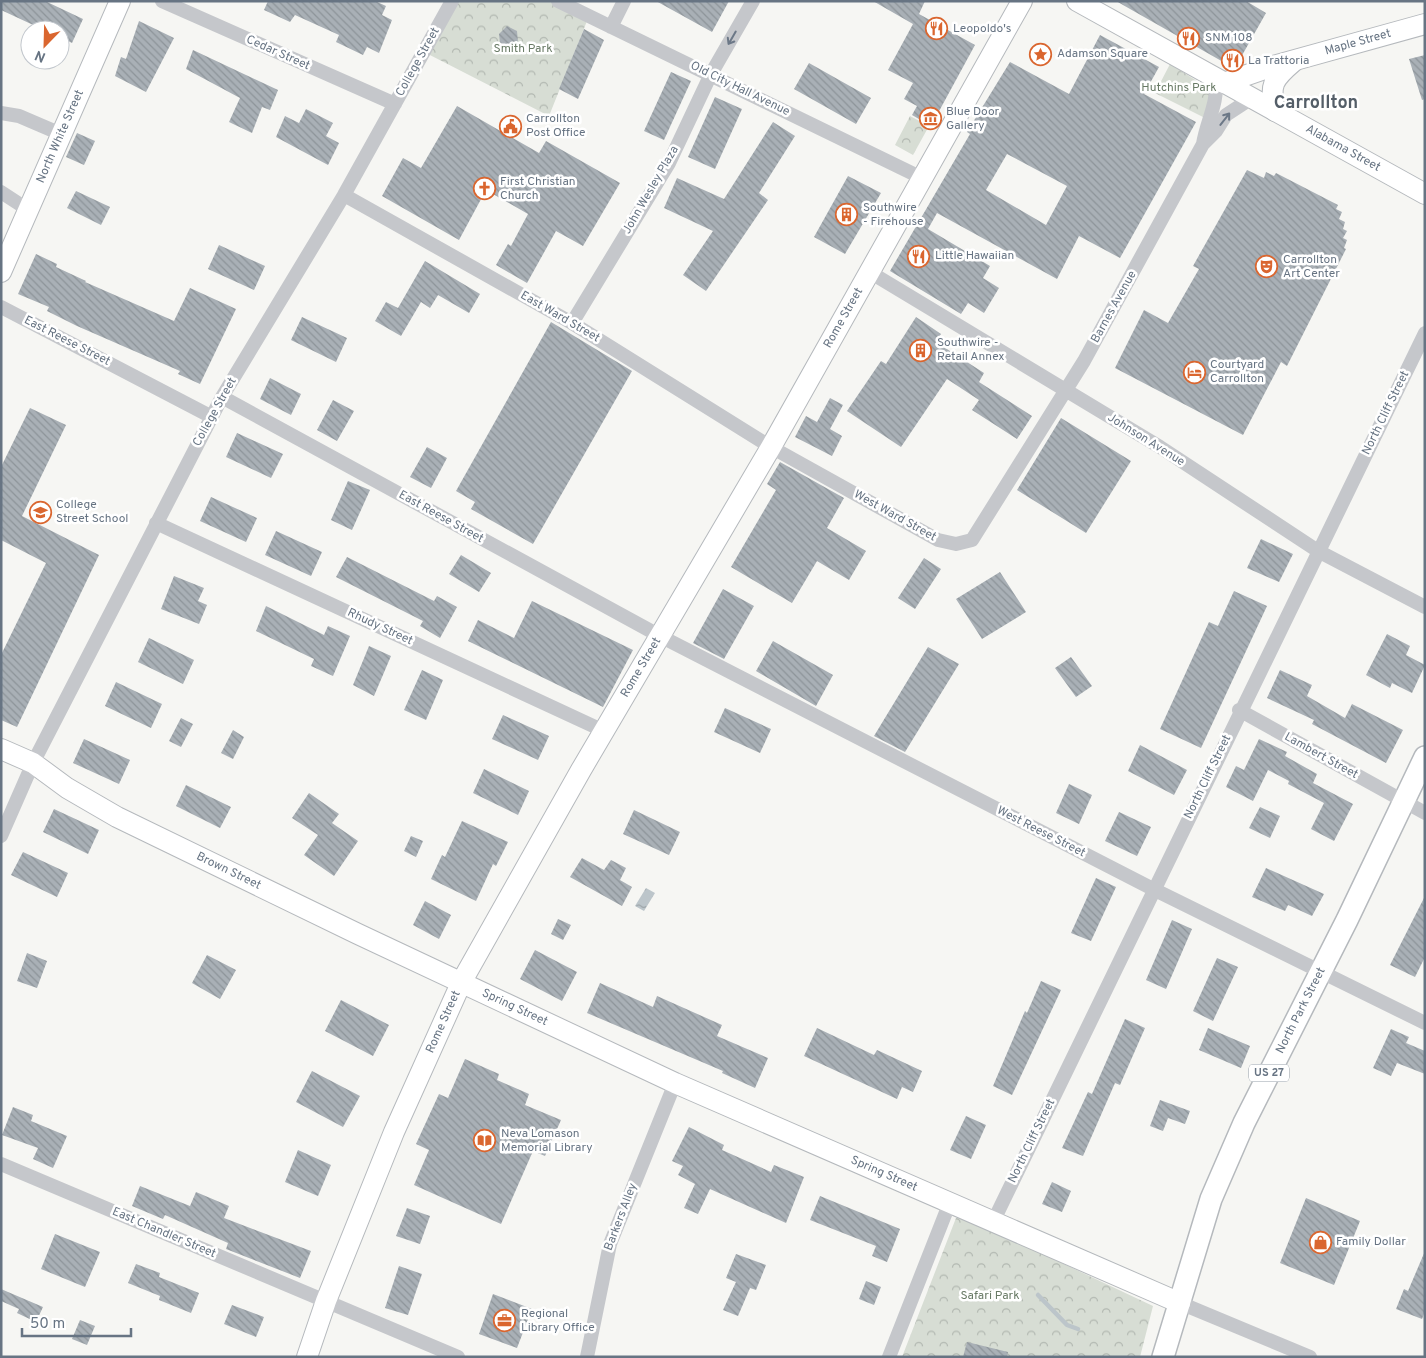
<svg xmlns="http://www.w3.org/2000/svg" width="1426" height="1358" font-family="Overpass,sans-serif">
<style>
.park{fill:url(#park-crowns)}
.water{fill:url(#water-ripples)}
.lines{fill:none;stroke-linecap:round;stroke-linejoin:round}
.stream{stroke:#bcc5ca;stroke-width:4.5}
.building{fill:url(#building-back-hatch);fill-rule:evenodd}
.secondary-casing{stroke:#b5b9bd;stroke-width:22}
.primary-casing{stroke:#b5b9bd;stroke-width:24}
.street{stroke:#c5c7cb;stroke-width:14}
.secondary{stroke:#fff;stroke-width:20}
.primary{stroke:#fff;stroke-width:21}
.oneway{stroke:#6c7887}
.labels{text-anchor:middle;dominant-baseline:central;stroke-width:5;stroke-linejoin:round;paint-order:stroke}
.shield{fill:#fff;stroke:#959ea8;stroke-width:1}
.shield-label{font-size:11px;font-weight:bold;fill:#677483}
.poi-label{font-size:12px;fill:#677483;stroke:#fff;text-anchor:start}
.street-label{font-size:12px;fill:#677483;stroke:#fff}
.park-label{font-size:12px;fill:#687a65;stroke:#fff}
.district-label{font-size:18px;font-weight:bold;fill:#545e68;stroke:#fff}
</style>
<defs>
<pattern id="park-crowns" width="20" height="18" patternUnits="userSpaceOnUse" patternTransform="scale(1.25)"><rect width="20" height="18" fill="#d7ddd4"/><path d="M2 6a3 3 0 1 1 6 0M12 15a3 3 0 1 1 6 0" fill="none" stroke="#b2b8b1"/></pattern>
<pattern id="water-ripples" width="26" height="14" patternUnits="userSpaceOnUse" patternTransform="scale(1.25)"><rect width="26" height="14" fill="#bcc5ca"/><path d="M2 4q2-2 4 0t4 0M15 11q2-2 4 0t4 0" fill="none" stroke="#9da5a9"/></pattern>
<pattern id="building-back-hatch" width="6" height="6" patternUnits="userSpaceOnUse" patternTransform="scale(1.25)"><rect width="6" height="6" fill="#a9b0b6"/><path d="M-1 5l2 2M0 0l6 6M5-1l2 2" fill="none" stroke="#8d9499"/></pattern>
</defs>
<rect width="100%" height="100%" fill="#f6f6f3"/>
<!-- park -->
<path class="park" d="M452 1H558L589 16 549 116 424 52Z
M1170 64 1208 88 1212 98 1203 117 1155 93Z
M910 116 929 126 913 155 895 145Z
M962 1216 1153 1306 1140 1357H902L956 1218Z"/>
<!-- water -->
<path class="water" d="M646 888 655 893 644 911 635 906Z"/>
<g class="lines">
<!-- stream -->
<path class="stream" d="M1038 1295 1067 1325 1078 1329"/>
</g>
<!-- building -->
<path class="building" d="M1 1H45L83 19 72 43 60 37V30H44L1 10Z
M268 1H375L386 6 382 15 392 20 379 53 367 47 363 55 336 42 339 35 295 15 290 22 264 10Z
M656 1H729L712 32Z
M873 1H925L919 14 975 45 931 126 912 115 917 106 904 99 913 83 888 70 913 24Z
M1116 1H1246L1266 13 1236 66 1232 67Z
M139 21 174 38 146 92 115 76 121 57 126 59Z
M507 26 517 31 518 42 510 48 500 43 499 34Z
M584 29 604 40 578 99 559 89Z
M1100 35 1159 67 1144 94 1196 122 1120 258 1079 236 1057 279 937 213 928 229 990 266 983 278 999 288 984 313 968 303 961 314 890 271 970 134 967 132 1010 62 1069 94ZM1007 154 1067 186 1046 225 986 190Z
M193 50 278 90 270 110 262 107 252 133 229 122 240 98 186 69Z
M1425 55V99L1422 100 1409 59Z
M809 63 871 98 856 124 794 89Z
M671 72 691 81 664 140 644 131Z
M715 97 742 109 715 169 688 157Z
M457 106 539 153 546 141 620 183 583 246 556 231 527 283 496 265 508 244 511 246 528 214 486 190 459 240 382 196 403 158 421 168Z
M306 109 333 123 326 136 339 143 328 165 276 137 285 116 299 123Z
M773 122 795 136 759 193 768 200 706 291 683 275 713 231 664 208 677 178 724 199Z
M77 133 95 141 84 165 66 157Z
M1247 170 1264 178 1266 172 1274 176 1276 173 1338 205 1336 209 1342 212 1339 219 1345 222 1343 229 1347 231 1343 238 1347 240 1344 248 1346 249 1287 366 1281 362 1243 435 1115 368 1144 310 1168 323 1199 269 1193 266Z
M848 176 881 193 845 254 814 237Z
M76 191 110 207 101 225 67 208Z
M219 245 265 266 254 290 208 269Z
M36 254 57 264 56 267 86 281 85 282 174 321 190 288 236 309 200 384 178 374 180 371 77 326 47 311 49 307 18 294Z
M425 261 480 294 469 313 438 295 430 308 421 302 401 336 375 321 386 302 398 308Z
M302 317 347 338 336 362 291 340Z
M916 317 941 334 936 342 984 373 979 382 1032 416 1017 439 972 410 979 400 947 379 901 447 847 411 881 361 886 364Z
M551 322 632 371 533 544 471 509 475 502 456 491Z
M270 378 301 394 291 415 260 399Z
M830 398 843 405 830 429 842 436 832 456 795 437 806 416 817 422Z
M333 400 354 411 337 441 317 430Z
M30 408 66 425 22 516 99 555 17 727 1 720V655L46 563 1 540V467Z
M1061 418 1131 461 1086 533 1017 490Z
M237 433 283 454 271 478 226 457Z
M427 447 447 458 431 488 410 477Z
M780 462 844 498 827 528 866 551 849 580 817 561 792 603 731 567 776 490 767 484Z
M348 481 370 490 352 530 331 520Z
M211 497 257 518 246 542 200 521Z
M276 531 322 552 311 576 265 555Z
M1261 539 1293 554 1279 582 1247 568Z
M461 555 491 573 479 592 449 574Z
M347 557 434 601 437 596 457 607 440 638 420 626 423 621 336 577Z
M924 558 941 569 915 609 898 598Z
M1000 572 1026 612 982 639 956 599Z
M174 576 204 588 198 601 207 605 199 624 161 609Z
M723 589 754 606 724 659 693 643Z
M1234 591 1267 606 1201 748 1160 729 1209 622 1218 626Z
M532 601 633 650 603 707 468 641 478 620 514 638Z
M266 606 324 635 328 626 350 636 333 676 311 666 314 659 256 631Z
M1387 634 1410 646 1406 655 1425 665 1412 693 1392 683 1390 688 1366 675Z
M149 638 194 660 183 684 138 662Z
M773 641 833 675 816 706 756 671Z
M369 646 391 656 374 696 353 685Z
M928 647 959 664 905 752 874 736Z
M1071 657 1092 686 1076 697 1055 668Z
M422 670 443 680 426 720 404 710Z
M1280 670 1312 685 1307 696 1345 718 1352 704 1403 730 1386 763 1312 724 1314 720 1267 698Z
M116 682 162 704 151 728 105 706Z
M725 708 771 729 760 753 714 732Z
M503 715 549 736 538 760 492 739Z
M181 718 193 724 181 747 169 741Z
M233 730 244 737 233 759 221 753Z
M84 739 130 760 119 784 73 763Z
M1259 739 1287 752 1285 756 1317 774 1313 783 1353 804 1334 841 1311 829 1324 803 1288 784 1289 781 1268 770 1253 801 1226 787 1236 766 1244 770Z
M1140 745 1187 770 1174 795 1128 771Z
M484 769 529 791 518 815 473 793Z
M1069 784 1092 795 1079 824 1056 813Z
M186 785 231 807 220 828 176 806Z
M309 793 339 814 332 823 358 841 334 876 304 855 318 835 292 818Z
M1260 807 1280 816 1270 838 1249 828Z
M54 809 99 830 88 854 43 832Z
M634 810 680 832 669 855 623 834Z
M1119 812 1151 827 1137 856 1105 841Z
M462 821 508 842 496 866 493 864 476 901 431 879 442 855 445 857Z
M411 836 423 841 416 857 404 851Z
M23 852 68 873 57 897 11 875Z
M582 858 604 870 611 860 626 868 620 880 632 887 622 906 570 877Z
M1266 868 1324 894 1312 916 1288 905 1285 911 1252 897Z
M1096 878 1116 887 1091 941 1071 933Z
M1425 896V957L1415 977 1390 965Z
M425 901 451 915 439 939 413 925Z
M558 919 571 925 563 940 551 934Z
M1172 920 1192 929 1166 989 1146 980Z
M535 950 577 972 562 1001 520 979Z
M27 953 47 961 37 988 17 981Z
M207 955 236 970 220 999 192 983Z
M1217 958 1238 967 1213 1021 1193 1011Z
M1041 981 1061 990 1012 1095 993 1086 1025 1011 1027 1013Z
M600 983 653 1007 657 996 722 1025 717 1036 768 1058 755 1088 722 1073 723 1071 587 1013Z
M341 1000 389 1025 373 1056 325 1031Z
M1125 1019 1145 1028 1120 1085 1115 1083 1083 1156 1062 1148 1088 1092 1092 1094Z
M817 1028 874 1055 877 1050 922 1071 913 1092 902 1087 897 1099 804 1056Z
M1208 1028 1250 1046 1241 1068 1199 1050Z
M1391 1029 1409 1037 1406 1043 1425 1051V1074L1397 1063 1391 1076 1373 1068Z
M465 1059 499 1074 497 1080 529 1094 525 1105 561 1120 545 1156 533 1151 501 1224 414 1185 429 1150 416 1144 439 1094 448 1098Z
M312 1071 360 1096 343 1127 296 1102Z
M1160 1100 1190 1111 1185 1124 1168 1118 1163 1131 1150 1126Z
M13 1107 33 1115 31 1121 67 1136 53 1168 33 1159 38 1148 2 1135Z
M966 1116 986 1125 971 1159 950 1150Z
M689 1127 724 1145 722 1150 771 1172 774 1165 804 1177 786 1223 710 1189 698 1214 684 1208 695 1184 678 1175 683 1166 672 1161Z
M298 1150 331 1165 318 1196 285 1182Z
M1052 1182 1071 1191 1062 1212 1042 1204Z
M140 1186 190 1206 196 1192 229 1206 224 1218 311 1251 300 1278 226 1249 228 1243 165 1215 163 1219 132 1206Z
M820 1196 900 1229 887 1262 872 1256 876 1246 810 1220Z
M1306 1198 1360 1221 1334 1285 1280 1263Z
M407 1208 430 1216 420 1244 396 1236Z
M55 1234 100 1252 85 1287 41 1269Z
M1425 1251V1311L1422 1319 1396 1309 1404 1289 1408 1291Z
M736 1254 766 1265 756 1290 750 1288 738 1316 723 1310 736 1282 726 1278Z
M136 1264 160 1273 159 1277 199 1293 191 1313 159 1300 160 1296 128 1283Z
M399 1266 422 1274 408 1315 385 1308Z
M866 1281 881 1287 874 1305 859 1299Z
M1 1289 43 1307 36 1322 17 1313 19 1309 1 1301Z
M493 1294 532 1309 517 1348 479 1334Z
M232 1305 264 1317 256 1337 224 1324Z
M80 1320 95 1326 87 1345 72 1339Z
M967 1342 1008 1352 1007 1357H963Z"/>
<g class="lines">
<defs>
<g id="secondary">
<path id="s1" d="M1077 1 1425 194"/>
<path id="s2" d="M1224 83 1270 67 1425 24"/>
<path d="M1275 111C1269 85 1273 79 1293 62"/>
<path id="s3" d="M1 272 120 1"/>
<path id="s4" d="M1 749 33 763 67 788 117 817 358 934 675 1083 1180 1303"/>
<path id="s5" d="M307 1357 326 1301 394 1132 462 981 581 770 771 447 1022 1"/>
</g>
<g id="primary">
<path id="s6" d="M1163 1357 1211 1199 1244 1123 1347 920 1425 757"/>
</g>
</defs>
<!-- secondary casing -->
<use href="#secondary" class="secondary-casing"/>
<!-- primary casing -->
<use href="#primary" class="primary-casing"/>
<!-- street -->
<path class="street" d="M162 1 395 104
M558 1 922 178
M611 27 624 1
M1 113 19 116 61 134
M1203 144C1207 120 1218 104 1216 79
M1 192 27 209
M344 195 572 323 771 447 938 540 956 544 972 540 1084 361 1203 144 1216 131 1226 115 1252 98
M868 271 1160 447 1318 551 1425 607
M1 307 212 417
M572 323 669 163 711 74 753 1
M222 397 660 636 1153 889 1425 1023
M156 523 604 731
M1239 710 1425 813
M1 836 33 763 222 397 344 195 452 1
M1 1164 458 1357
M993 1222 1425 333
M1180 1303 1310 1357
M587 1357 610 1244 675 1083
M889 1357 950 1202"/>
<!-- secondary -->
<use href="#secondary" class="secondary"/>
<!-- primary -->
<use href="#primary" class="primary"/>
</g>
<!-- one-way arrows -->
<defs><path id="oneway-shaft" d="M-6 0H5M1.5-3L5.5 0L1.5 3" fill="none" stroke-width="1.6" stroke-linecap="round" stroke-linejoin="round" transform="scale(1.25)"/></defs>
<g class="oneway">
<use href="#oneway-shaft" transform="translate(732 38) rotate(120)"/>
<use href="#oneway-shaft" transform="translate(1225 119) rotate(-52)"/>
</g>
<!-- icons -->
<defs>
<symbol id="restaurant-ring" viewBox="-11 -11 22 22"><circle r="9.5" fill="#fff" stroke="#da662f" stroke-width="1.5"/><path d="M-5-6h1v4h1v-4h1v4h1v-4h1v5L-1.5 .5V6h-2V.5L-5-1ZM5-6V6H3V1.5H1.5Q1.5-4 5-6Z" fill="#da662f"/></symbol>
<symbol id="sight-ring" viewBox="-11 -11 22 22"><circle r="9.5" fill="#fff" stroke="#da662f" stroke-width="1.5"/><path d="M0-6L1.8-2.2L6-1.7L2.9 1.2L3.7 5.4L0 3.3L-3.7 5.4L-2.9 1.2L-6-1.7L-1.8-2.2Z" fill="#da662f"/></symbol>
<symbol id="museum-ring" viewBox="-11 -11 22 22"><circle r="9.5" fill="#fff" stroke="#da662f" stroke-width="1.5"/><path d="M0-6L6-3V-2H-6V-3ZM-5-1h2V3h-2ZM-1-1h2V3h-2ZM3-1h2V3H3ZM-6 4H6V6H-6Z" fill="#da662f"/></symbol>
<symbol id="civic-ring" viewBox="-11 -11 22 22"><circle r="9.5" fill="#fff" stroke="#da662f" stroke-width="1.5"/><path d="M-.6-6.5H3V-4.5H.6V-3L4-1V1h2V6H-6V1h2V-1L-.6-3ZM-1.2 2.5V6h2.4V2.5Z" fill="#da662f"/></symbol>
<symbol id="church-ring" viewBox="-11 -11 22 22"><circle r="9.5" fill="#fff" stroke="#da662f" stroke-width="1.5"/><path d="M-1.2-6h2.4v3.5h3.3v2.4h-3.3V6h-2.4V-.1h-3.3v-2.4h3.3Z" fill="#da662f"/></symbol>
<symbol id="building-ring" viewBox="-11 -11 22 22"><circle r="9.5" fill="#fff" stroke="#da662f" stroke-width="1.5"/><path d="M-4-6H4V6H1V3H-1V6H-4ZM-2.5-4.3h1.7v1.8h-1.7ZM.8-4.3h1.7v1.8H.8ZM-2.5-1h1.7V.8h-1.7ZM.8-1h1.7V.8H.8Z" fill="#da662f"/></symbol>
<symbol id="theatre-ring" viewBox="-11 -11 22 22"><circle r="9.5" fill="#fff" stroke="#da662f" stroke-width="1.5"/><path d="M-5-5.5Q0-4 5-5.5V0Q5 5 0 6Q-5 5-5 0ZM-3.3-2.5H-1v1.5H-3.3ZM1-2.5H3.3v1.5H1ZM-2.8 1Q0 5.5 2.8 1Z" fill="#da662f"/></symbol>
<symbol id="hotel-ring" viewBox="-11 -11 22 22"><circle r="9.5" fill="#fff" stroke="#da662f" stroke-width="1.5"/><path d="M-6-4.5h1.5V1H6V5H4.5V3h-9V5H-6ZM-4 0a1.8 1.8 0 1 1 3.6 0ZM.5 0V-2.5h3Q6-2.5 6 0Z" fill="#da662f"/></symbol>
<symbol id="school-ring" viewBox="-11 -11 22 22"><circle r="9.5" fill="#fff" stroke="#da662f" stroke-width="1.5"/><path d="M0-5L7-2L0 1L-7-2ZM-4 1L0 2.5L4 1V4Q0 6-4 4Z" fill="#da662f"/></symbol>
<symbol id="library-ring" viewBox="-11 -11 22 22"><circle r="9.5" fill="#fff" stroke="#da662f" stroke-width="1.5"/><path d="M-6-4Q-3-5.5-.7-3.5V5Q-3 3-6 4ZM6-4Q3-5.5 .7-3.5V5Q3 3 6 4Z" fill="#da662f"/></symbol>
<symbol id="shop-ring" viewBox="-11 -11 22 22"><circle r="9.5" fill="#fff" stroke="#da662f" stroke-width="1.5"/><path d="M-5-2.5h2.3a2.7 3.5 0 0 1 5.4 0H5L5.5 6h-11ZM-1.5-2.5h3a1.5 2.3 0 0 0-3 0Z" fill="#da662f"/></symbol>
<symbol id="office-ring" viewBox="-11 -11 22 22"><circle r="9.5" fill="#fff" stroke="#da662f" stroke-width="1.5"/><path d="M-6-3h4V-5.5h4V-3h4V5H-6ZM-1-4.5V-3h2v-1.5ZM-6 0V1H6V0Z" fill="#da662f"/></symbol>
</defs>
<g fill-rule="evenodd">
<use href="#restaurant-ring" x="924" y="16" width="25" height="25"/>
<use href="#restaurant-ring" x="1176" y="26" width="25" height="25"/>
<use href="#sight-ring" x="1028" y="42" width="25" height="25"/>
<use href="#restaurant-ring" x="1220" y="48" width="25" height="25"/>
<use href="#museum-ring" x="918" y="106" width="25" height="25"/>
<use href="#civic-ring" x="498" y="114" width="25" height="25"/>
<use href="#church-ring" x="472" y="176" width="25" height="25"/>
<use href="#building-ring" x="834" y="202" width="25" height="25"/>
<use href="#restaurant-ring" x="906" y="244" width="25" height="25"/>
<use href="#theatre-ring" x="1254" y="254" width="25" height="25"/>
<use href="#building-ring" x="908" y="338" width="25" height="25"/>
<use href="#hotel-ring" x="1182" y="360" width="25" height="25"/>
<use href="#school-ring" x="28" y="500" width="25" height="25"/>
<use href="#library-ring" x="472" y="1128" width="25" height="25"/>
<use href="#shop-ring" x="1308" y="1230" width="25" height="25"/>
<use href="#office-ring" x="492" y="1308" width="25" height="25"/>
</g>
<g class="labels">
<!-- shield labels -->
<rect class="shield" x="1249" y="1064.5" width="40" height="17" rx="4"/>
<g class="shield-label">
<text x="1269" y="1073">US 27</text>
</g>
<!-- poi labels -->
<g class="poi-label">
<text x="953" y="29">Leopoldo's</text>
<text x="1205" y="38">SNM 108</text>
<text x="1057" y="54">Adamson Square</text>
<text x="1248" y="61">La Trattoria</text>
<text x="946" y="112">Blue Door<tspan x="946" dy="14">Gallery</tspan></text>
<text x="526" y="119">Carrollton<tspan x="526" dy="14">Post Office</tspan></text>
<text x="500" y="182">First Christian<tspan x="500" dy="14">Church</tspan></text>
<text x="863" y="208">Southwire<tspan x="863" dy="14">- Firehouse</tspan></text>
<text x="935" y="256">Little Hawaiian</text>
<text x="1283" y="260">Carrollton<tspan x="1283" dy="14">Art Center</tspan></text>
<text x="937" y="343">Southwire -<tspan x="937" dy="14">Retail Annex</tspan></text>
<text x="1210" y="365">Courtyard<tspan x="1210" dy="14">Carrollton</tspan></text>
<text x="56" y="505">College<tspan x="56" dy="14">Street School</tspan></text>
<text x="501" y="1134">Neva Lomason<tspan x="501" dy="14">Memorial Library</tspan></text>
<text x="1336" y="1242">Family Dollar</text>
<text x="521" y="1314">Regional<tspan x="521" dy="14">Library Office</tspan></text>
</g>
<!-- street labels -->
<g class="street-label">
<text stroke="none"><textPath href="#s2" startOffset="140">Maple Street</textPath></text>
<text transform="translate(278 53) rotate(24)">Cedar Street</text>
<text transform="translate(418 62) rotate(-61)">College Street</text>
<text transform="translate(740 89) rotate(26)">Old City Hall Avenue</text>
<text stroke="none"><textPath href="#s3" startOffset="148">North White Street</textPath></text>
<text stroke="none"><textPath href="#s1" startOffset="304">Alabama Street</textPath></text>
<text transform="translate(651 190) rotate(-60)">John Wesley Plaza</text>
<text transform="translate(1114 307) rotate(-61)">Barnes Avenue</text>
<text transform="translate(560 317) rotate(30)">East Ward Street</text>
<text stroke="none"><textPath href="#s5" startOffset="1172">Rome Street</textPath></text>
<text transform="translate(67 341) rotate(27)">East Reese Street</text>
<text transform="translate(215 412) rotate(-61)">College Street</text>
<text transform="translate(1386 413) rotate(-64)">North Cliff Street</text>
<text transform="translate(1146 440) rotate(32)">Johnson Avenue</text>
<text transform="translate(895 516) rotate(29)">West Ward Street</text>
<text transform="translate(441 517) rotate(29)">East Reese Street</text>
<text transform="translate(380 627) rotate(25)">Rhudy Street</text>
<text stroke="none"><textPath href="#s5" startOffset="768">Rome Street</textPath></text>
<text transform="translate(1321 756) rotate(29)">Lambert Street</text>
<text transform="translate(1208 777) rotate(-64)">North Cliff Street</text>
<text transform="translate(1041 832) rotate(27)">West Reese Street</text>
<text stroke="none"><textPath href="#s4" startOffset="259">Brown Street</textPath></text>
<text stroke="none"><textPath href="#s4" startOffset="576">Spring Street</textPath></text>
<text stroke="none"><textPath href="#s6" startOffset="374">North Park Street</textPath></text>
<text stroke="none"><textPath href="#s5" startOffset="362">Rome Street</textPath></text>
<text transform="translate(1032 1141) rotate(-64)">North Cliff Street</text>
<text stroke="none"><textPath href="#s4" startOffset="981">Spring Street</textPath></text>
<text transform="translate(621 1217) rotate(-69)">Barkers Alley</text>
<text transform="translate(164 1233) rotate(23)">East Chandler Street</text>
</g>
<!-- park labels -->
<g class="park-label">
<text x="523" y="49">Smith Park</text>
<text x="1179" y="88">Hutchins Park</text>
<text x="990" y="1296">Safari Park</text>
</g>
<!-- district labels -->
<g class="district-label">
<text x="1316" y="103">Carrollton</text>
</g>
</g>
<!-- border -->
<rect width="1426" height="1358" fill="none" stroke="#677483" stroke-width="5"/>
<!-- north arrow -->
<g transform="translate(45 45) rotate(203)"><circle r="24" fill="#ffffff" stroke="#c2c7cd"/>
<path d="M0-4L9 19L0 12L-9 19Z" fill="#da662f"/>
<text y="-8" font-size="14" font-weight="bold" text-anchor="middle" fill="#677483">N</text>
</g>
<!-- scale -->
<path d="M22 1328v8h109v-8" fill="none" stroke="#677483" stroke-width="2.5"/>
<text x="30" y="1328" font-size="15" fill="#677483" stroke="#ffffff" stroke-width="4" paint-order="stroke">50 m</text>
</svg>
